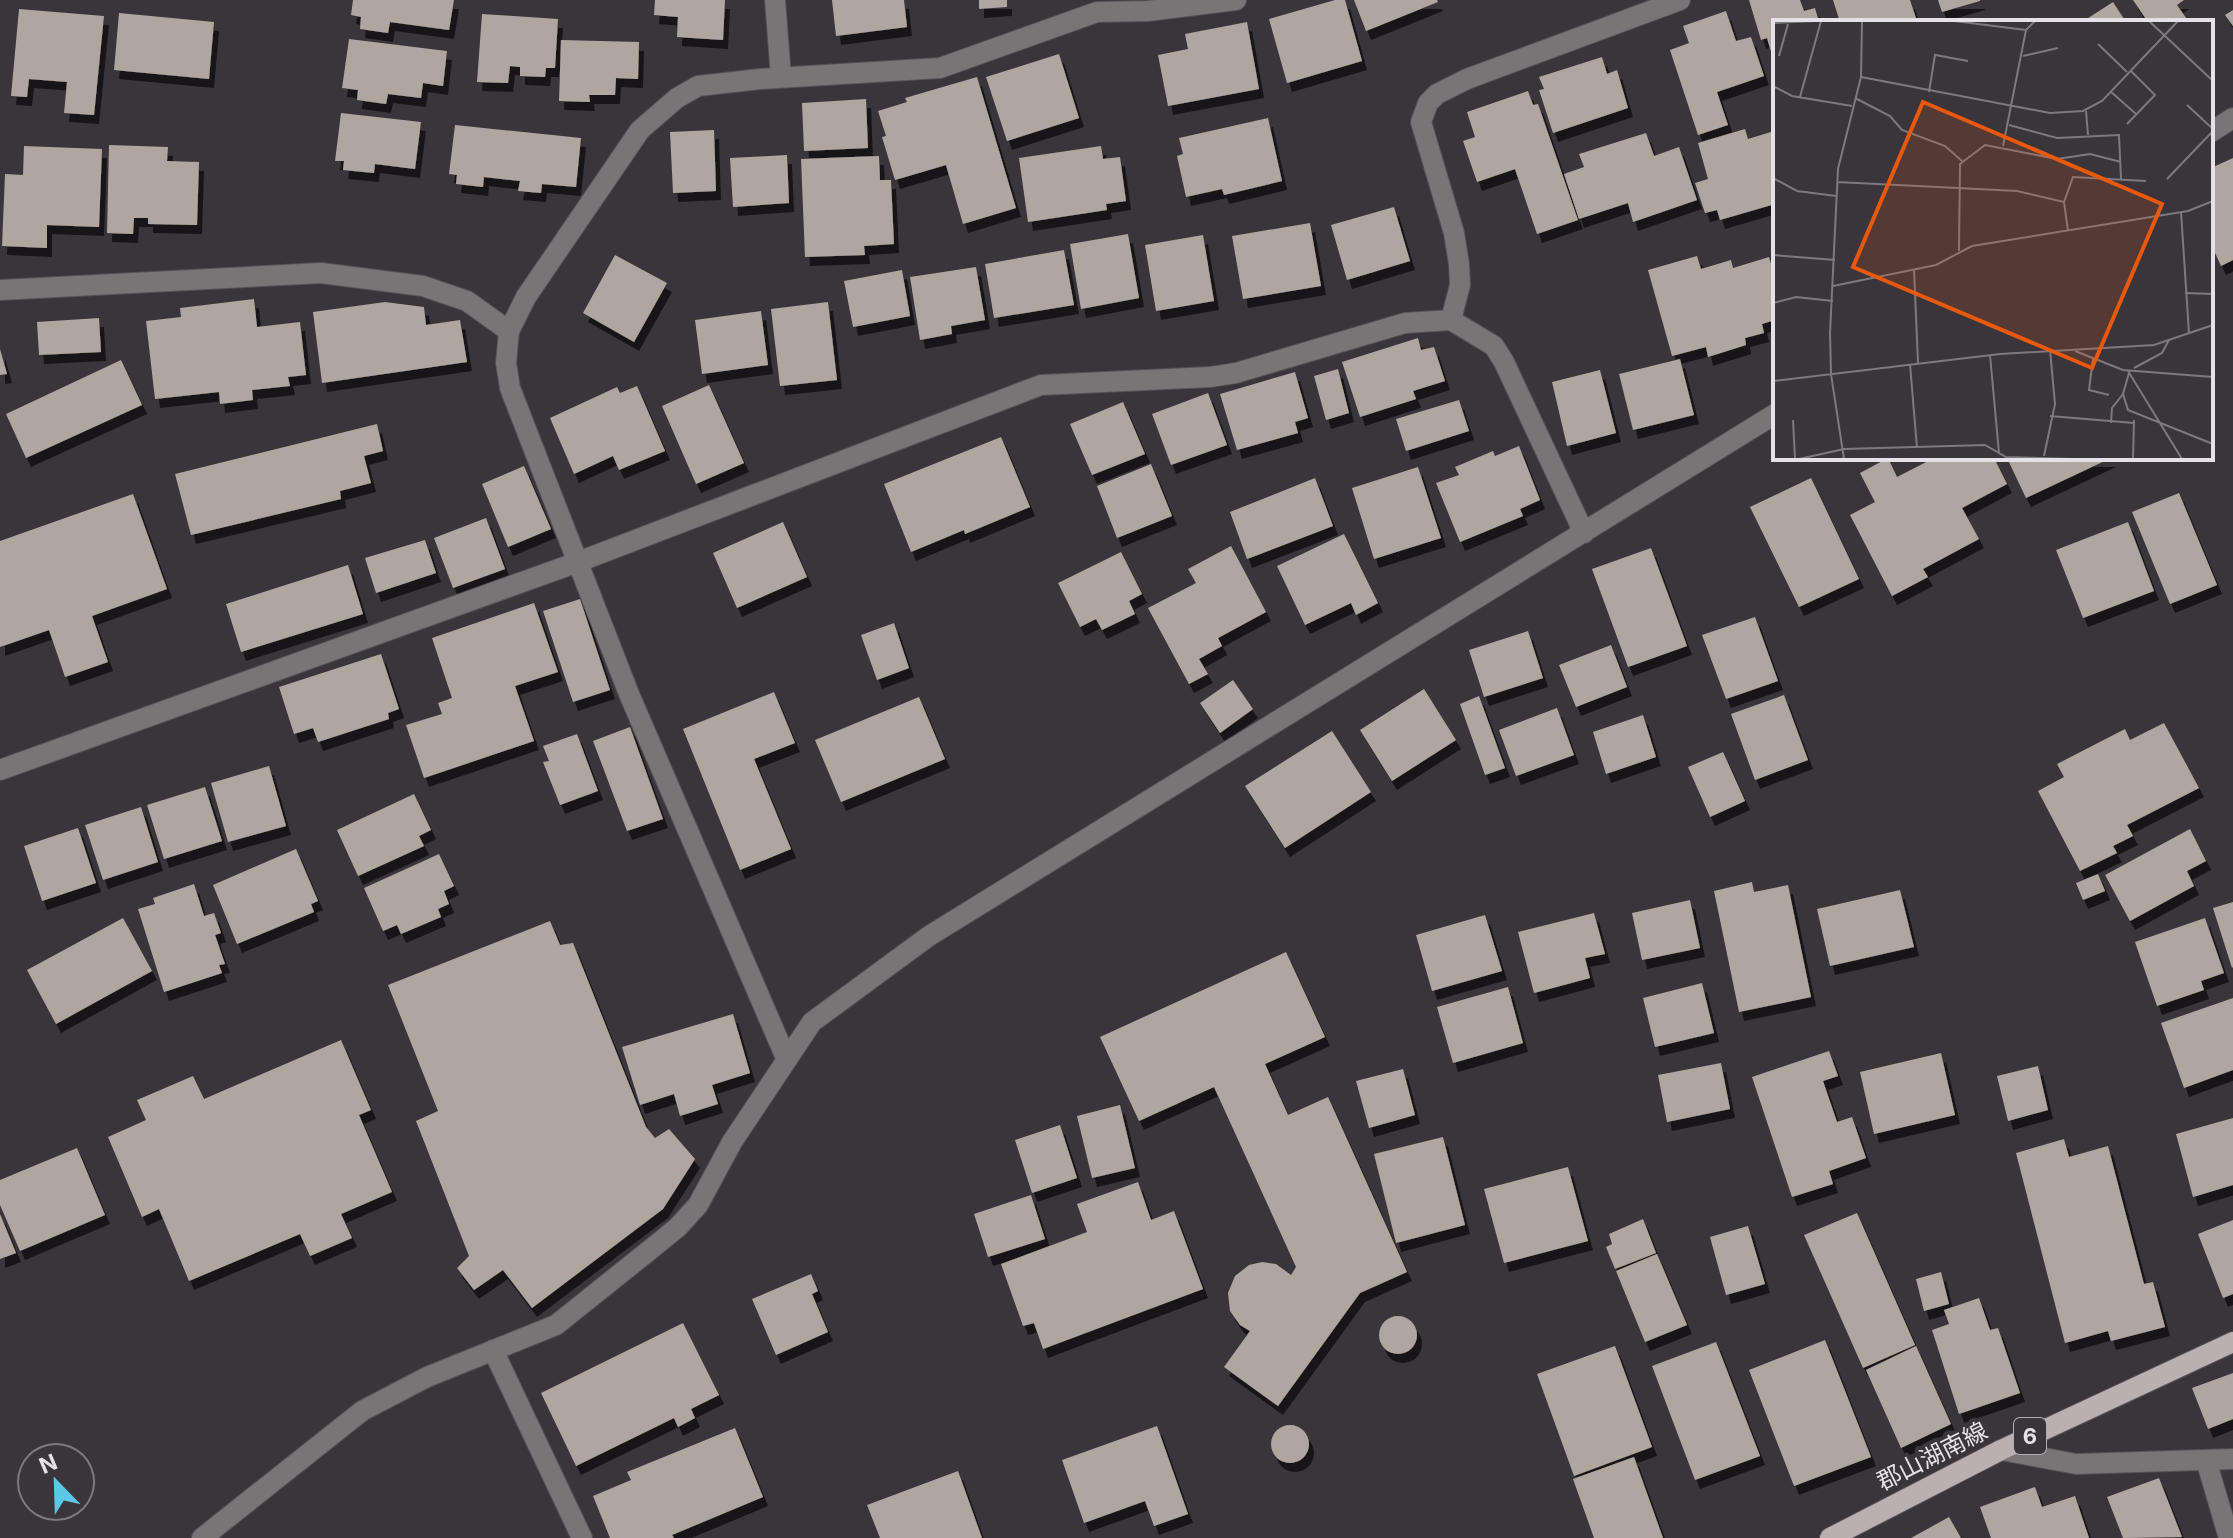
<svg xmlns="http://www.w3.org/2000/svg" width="2233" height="1538" font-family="Inter,'Noto Sans JP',sans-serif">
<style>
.building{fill:#afa69f;filter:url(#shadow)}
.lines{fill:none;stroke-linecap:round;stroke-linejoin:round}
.minor-casing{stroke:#555056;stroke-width:22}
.major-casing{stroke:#555056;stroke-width:22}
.minor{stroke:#797475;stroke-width:20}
.major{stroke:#bab0b2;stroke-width:20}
.labels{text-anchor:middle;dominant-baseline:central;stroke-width:8;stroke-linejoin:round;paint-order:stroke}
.shield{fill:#3a343b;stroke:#b2adb3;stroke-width:2}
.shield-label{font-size:22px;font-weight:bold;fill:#e5e1e6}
.street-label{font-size:24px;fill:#e5e1e6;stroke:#3a343b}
.inset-road{fill:none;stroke:#7e797f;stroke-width:2}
.view{fill:#e8590c;fill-opacity:0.15;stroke:#e8590c;stroke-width:4}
.inset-edge{fill:none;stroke:#e5e1e6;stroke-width:4}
</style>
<defs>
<filter id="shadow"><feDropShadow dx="5" dy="9" stdDeviation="0" flood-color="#0009"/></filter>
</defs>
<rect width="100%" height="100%" fill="#3a343b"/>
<!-- building -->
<path class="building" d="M353 0H454L449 30 390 22 388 33 360 29 361 17 351 15Z
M655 0H725L723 40 677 37 678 17 654 15Z
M832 0H904L907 27 836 36Z
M979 0H1007V7L979 9Z
M1335 0H1345L1362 61 1287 83 1269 19Z
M1354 0H1437L1438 2 1366 31Z
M1749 0H1800L1804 11 1815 8 1819 22H1775L1774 62 1767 38 1761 40Z
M1833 0H1910L1917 21 1840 22Z
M1938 0H1980V1L1942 12Z
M2133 0H2184L2177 5 2189 22H2148Z
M2113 2 2126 22H2082Z
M19 9 104 16 94 115 64 113 67 82 29 79 27 97 11 96Z
M2233 10V26L2225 15Z
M1726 11 1736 41 1751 37 1764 76 1717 92 1728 125 1698 135 1670 50 1689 43 1683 26Z
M119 13 214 22 209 79 114 70Z
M482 14 558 19 555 68H546L545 77 520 76V67L510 66 508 83 477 82Z
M1247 22 1259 89 1168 106 1158 55 1188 49 1185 34Z
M349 39 447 51 443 86 423 83 421 98 388 94 386 104 357 100 358 90 342 88Z
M561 40 639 42 638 79 616 78 615 95H589L590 102 559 101Z
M1059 54 1079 118 1007 141 986 77Z
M1602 57 1607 74 1617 70 1628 108 1553 133 1539 90 1544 89 1539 77Z
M977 77 1016 208 963 224 946 165 895 180 882 137 886 136 878 111 907 102 905 98Z
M1528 91 1533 105 1538 104 1578 220 1537 234 1515 169 1477 182 1463 141 1475 137 1467 112Z
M866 99 868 148 804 151 802 103Z
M341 113 421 122 415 169 375 164 374 173 343 170 344 161H335Z
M1268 118 1282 181 1224 195 1222 189 1186 197 1177 156 1183 154 1179 138Z
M455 125 581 138 576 187 542 184 541 193 518 191 520 181 484 177 483 187 456 184 457 175 449 174Z
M1745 129 1748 139 1774 131 1775 179 1771 181 1775 204 1720 220 1717 210 1705 213 1695 183 1708 179 1698 143Z
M714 130 716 191 673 193 670 132Z
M1646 133 1654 156 1679 147 1697 200 1633 222 1628 203 1579 219 1564 174 1584 167 1579 154Z
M109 145 168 147 167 161 199 162 197 225 148 224V218H134L133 234 107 233Z
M24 146 102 149 99 227 47 225V248L2 246 5 174 23 175Z
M1101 146 1103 159 1120 157 1126 201 1106 204 1107 210 1028 222 1019 158Z
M787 155 789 203 733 207 730 158Z
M879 156 880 180H891L894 244 864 246 865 255 805 257 801 159Z
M2233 158V260L2221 266 2211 244V168Z
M1394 207 1410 261 1347 280 1331 225Z
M1310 223 1321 286 1243 299 1232 236Z
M1128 234 1139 298 1081 309 1070 244Z
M1203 235 1214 301 1156 311 1145 245Z
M1064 250 1074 305 994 318 985 264Z
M615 255 667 283 634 342 583 313Z
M1697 256 1701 269 1731 260 1733 268 1769 257 1775 277V320L1762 324 1764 333 1745 338 1746 345 1708 357 1706 347 1672 356 1648 270Z
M976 267 985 320 951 326 952 334 920 340 910 277Z
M902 270 910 316 853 327 844 281Z
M254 299 257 327 300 322 306 375 288 377 290 386 252 390 253 400 220 404 219 392 155 399 146 321 181 317 180 308Z
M385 302 424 307 426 325 460 320 467 362 322 383 313 312Z
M828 302 837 380 780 386 771 309Z
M761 311 768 365 702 374 695 320Z
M99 318 101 352 39 355 37 322Z
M1418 338 1421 350 1434 347 1445 381 1413 391 1416 399 1360 417 1342 362Z
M0 349 7 374 0 375Z
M1680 359 1694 415 1633 430 1619 374Z
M121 360 142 405 26 458 6 414Z
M1338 369 1349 413 1326 420 1314 376Z
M1600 370 1616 433 1567 446 1552 382Z
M1295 372 1308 418 1295 422 1298 433 1237 450 1220 394Z
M709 385 744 463 696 484 662 406Z
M637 386 665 451 619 470 613 456 574 474 550 418 617 387 620 393Z
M1208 393 1227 445 1171 465 1152 414Z
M1459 400 1469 431 1406 451 1396 419Z
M1123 402 1145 454 1092 475 1070 424Z
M377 424 383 451 364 456 371 483 340 491 341 499 191 535 175 474Z
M1001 437 1030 507 965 534 964 530 911 552 884 484Z
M1519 446 1540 500 1520 509 1523 516 1460 542 1436 483 1459 475 1455 467 1493 451 1495 456Z
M1888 458 1897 477 1934 458H1994L2007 484 1962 508 1979 539 1923 569 1928 577 1892 596 1850 515 1875 502 1860 473Z
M2007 458H2111L2026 498Z
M1151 464 1172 516 1117 538 1097 486Z
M524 466 551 529 508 547 482 484Z
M1418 467 1441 538 1374 559 1352 488Z
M1315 478 1333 526 1247 559 1230 512Z
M1811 478 1859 579 1799 607 1750 507Z
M2179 493 2217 585 2170 604 2132 512Z
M133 494 167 589 92 616 108 662 65 677 49 630 0 647V541Z
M486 518 505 569 453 588 434 538Z
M783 522 807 577 737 608 713 553Z
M2128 522 2154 591 2083 618 2056 550Z
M1344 534 1378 603 1356 615 1351 603 1305 625 1277 566Z
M425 540 436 573 376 593 365 558Z
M1231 546 1266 612 1218 638 1222 646 1199 659 1208 674 1189 684 1148 608 1196 583 1188 569Z
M1651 548 1687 646 1628 667 1592 569Z
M1121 552 1142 594 1129 601 1135 614 1102 630 1096 619 1080 627 1058 583Z
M348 565 363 614 241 652 226 604Z
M580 599 610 690 573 702 543 611Z
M534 603 558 672 515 686 534 741 424 778 406 725 442 714 438 703 452 698 432 638Z
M1755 617 1778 681 1726 699 1702 635Z
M894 623 909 668 877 680 861 635Z
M1528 631 1543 678 1484 697 1469 650Z
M1611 645 1627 687 1576 707 1559 665Z
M381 654 399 709 388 713 389 719 318 742 313 728 294 734 279 687Z
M1233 680 1253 709 1220 733 1200 703Z
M1424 689 1456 740 1392 781 1360 730Z
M774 692 795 743 754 759 791 849 740 870 683 729Z
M1784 695 1808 760 1755 780 1731 714Z
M1479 696 1505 768 1485 775 1460 704Z
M919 697 945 759 841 802 815 740Z
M1557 708 1574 755 1516 776 1499 730Z
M1643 715 1656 757 1606 774 1593 732Z
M2164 723 2199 788 2127 825 2133 836 2113 846 2117 853 2080 871 2038 791 2064 777 2057 764 2125 729 2130 740Z
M630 727 663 819 627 831 593 741Z
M1332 731 1371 792 1285 848 1245 786Z
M577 734 598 791 560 805 543 762 549 761 543 746Z
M1723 752 1745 801 1710 817 1688 767Z
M269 766 286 826 228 842 211 783Z
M205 787 222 841 164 859 147 805Z
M414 794 431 830 419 836 424 846 358 876 337 830Z
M141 807 158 862 103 880 85 825Z
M78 828 96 883 42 901 24 846Z
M2190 829 2206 861 2187 871 2194 886 2130 921 2105 875Z
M296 849 318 901 311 904 314 912 237 944 213 885Z
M439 854 454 886 444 891 449 904 438 909 441 917 401 934 397 925 383 931 364 888Z
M2098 874 2105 891 2083 900 2076 883Z
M1752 882 1754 892 1788 885 1811 997 1739 1012 1714 891Z
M194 884 204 916 214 913 221 933 215 935 225 964 219 965 222 973 164 992 138 909 155 904 153 898Z
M1900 890 1914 947 1830 966 1817 909Z
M1690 900 1700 948 1642 960 1632 913Z
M2233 902V967L2232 968 2213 908Z
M1594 913 1605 954 1585 958 1590 978 1534 993 1518 932Z
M1485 915 1502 971 1432 991 1416 935Z
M123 918 152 971 56 1024 27 970Z
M2205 918 2224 973 2201 981 2204 990 2157 1006 2135 942Z
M550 921 560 945 573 943 646 1127 655 1138 669 1129 695 1159 663 1209 532 1308 503 1270 474 1290 457 1268 469 1256 416 1121 438 1111 388 985Z
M1286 952 1325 1037 1265 1064 1288 1115 1328 1097 1407 1272 1360 1293 1278 1406 1224 1367 1250 1331 1240 1325 1230 1311 1228 1293 1235 1276 1249 1265 1262 1262 1276 1264 1291 1275 1296 1267 1214 1087 1139 1121 1100 1037Z
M1702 983 1714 1033 1655 1047 1643 998Z
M1508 987 1523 1043 1453 1063 1437 1007Z
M2233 998V1070L2184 1088 2161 1023Z
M733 1014 750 1073 712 1085 718 1104 680 1116 674 1094 640 1105 622 1047Z
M341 1040 371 1110 359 1115 392 1192 341 1214 352 1238 310 1256 300 1234 189 1281 159 1209 142 1217 108 1137 146 1120 137 1100 193 1076 204 1099Z
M1829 1051 1838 1076 1823 1081 1837 1122 1852 1117 1866 1158 1829 1171 1833 1184 1792 1197 1752 1077Z
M1941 1053 1955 1115 1874 1134 1860 1072Z
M1721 1063 1730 1109 1667 1122 1658 1075Z
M2038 1066 2048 1110 2008 1121 1997 1076Z
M1403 1069 1415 1115 1369 1128 1356 1081Z
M1120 1105 1135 1168 1092 1178 1077 1116Z
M2233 1118V1185L2193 1197 2176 1134Z
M1060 1125 1077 1178 1032 1193 1015 1140Z
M1443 1137 1465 1225 1396 1243 1374 1154Z
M2064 1139 2069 1157 2108 1146 2144 1284 2153 1282 2165 1327 2111 1341 2108 1331 2065 1343 2016 1153Z
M77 1148 105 1215 20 1251 0 1205V1180Z
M1568 1167 1588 1241 1504 1263 1484 1189Z
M1138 1182 1151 1220 1174 1211 1203 1289 1043 1349 1034 1323 1023 1326 1001 1264 1087 1232 1077 1204Z
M1031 1195 1045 1239 988 1257 974 1214Z
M1857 1213 1915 1345 1863 1368 1804 1235Z
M0 1214 16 1253 0 1259Z
M1643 1219 1656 1253 1615 1269 1606 1247 1612 1244 1609 1234Z
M2233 1220V1294L2223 1298 2198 1234Z
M1748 1226 1765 1284 1726 1295 1710 1237Z
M1657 1254 1687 1325 1645 1342 1616 1271Z
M1941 1272 1949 1304 1924 1311 1916 1279Z
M811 1274 818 1291 812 1294 828 1332 776 1355 752 1299Z
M1979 1298 1990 1330 1998 1328 2020 1393 1959 1414 1932 1330 1949 1324 1944 1310Z
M1379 1335a19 19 0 1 1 38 0a19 19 0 1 1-38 0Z
M683 1323 719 1395 691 1409 695 1418 678 1427 674 1418 576 1466 541 1393Z
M1825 1340 1871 1457 1794 1486 1749 1370Z
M1716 1342 1760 1456 1695 1480 1652 1366Z
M1615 1346 1652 1447 1574 1476 1537 1374Z
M1916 1346 1951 1424 1901 1448 1866 1370Z
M2233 1373V1419L2208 1429 2192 1388Z
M1271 1444a19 19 0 1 1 38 0a19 19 0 1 1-38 0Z
M1157 1426 1188 1514 1154 1526 1145 1501 1084 1523 1062 1460Z
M735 1428 763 1497 672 1535 674 1538H610L593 1496 631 1480 627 1472Z
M1634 1457 1663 1538H1594L1573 1479Z
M958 1471 982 1538H880L867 1505Z
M2159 1478 2182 1537 2123 1538 2107 1497Z
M2035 1487 2042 1507 2075 1496 2089 1538H1991L1980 1507Z
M1949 1517 1961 1538H1911Z"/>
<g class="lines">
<defs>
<path id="minor" d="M775 0 781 77
M2211 132 2233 118
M0 290 321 273 423 286 467 301 509 331
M1451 320 1460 285 1459 264 1454 233 1421 122 1428 103 1437 94 1467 79 1680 0
M0 770 578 562 1041 385 1210 377 1236 373 1405 323 1451 320 1494 346 1504 362 1584 533
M786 1058 629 694 510 388 506 363 509 331 526 297 640 130 677 98 698 86 760 79 940 68 1097 12 1148 11 1236 0
M493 1350 582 1538
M2001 1450 2076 1464 2233 1459
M2206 1460 2229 1538
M202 1538 362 1411 427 1377 556 1325 656 1245 678 1227 698 1205 732 1142 812 1022 929 936 1775 414"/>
<path id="major" d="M1830 1538 2001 1450 2233 1342"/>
</defs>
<!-- minor casing -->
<use href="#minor" class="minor-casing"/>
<!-- major casing -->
<use href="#major" class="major-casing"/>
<!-- minor -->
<use href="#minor" class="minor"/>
<!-- major -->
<use href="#major" class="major"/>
</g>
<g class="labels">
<!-- shield labels -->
<rect class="shield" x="2014" y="1418" width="32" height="36" rx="6"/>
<g class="shield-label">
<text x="2030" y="1436">6</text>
</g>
<!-- street labels -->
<g class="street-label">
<text transform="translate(1932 1456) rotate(-27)">郡山湖南線</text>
</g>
</g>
<!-- overview -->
<g transform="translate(1773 20)">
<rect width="440" height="440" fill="#3a343b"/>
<path class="inset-road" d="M181 1 253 10M376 1 440 61M0 3 43 1M325 24 354 52M6 36 15 4M250 36 285 28M88 57 277 93 310 91 329 81 405 1M0 66 19 76 79 86M337 71 363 94M156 72 162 35 195 41M27 77 48 1M82 78 117 96 129 110 172 126 189 141M414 85 440 109M313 91 315 115M354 104 382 75 357 50M236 105 284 118 346 115 348 159M230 126 253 10 262 1M0 158 24 171 63 176M394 159 440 111M64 162 244 171 291 182 295 211M291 182 300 157 373 161M408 192 416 313M186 231 187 144 212 125 284 139 317 134 348 142M0 235 62 240M141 249 145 343M60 266 163 245 199 226 415 191 440 181M412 273 440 274M0 283 23 277 60 281M302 331 350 350 440 357M217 335 226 433M320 339 316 370 336 375M137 344 144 428M361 348 389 333 396 320M355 351 409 439M356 353 350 374 355 390 440 424M0 361 227 334 381 325 440 305M277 396 361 403M20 400 22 439M338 403 339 388 350 374M271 436 282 384 277 330M26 439 71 429 212 425 233 437 300 439M71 439 58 354 57 313 65 149 88 57 89 1M360 439 361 400"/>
<path class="view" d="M150 82 389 184 319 348 80 247Z"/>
<rect width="440" height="440" class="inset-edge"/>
</g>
<!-- north arrow -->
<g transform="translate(56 1482) rotate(337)"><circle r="38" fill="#3a343b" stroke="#7e797f" stroke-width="2"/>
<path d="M0-6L14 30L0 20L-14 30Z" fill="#5bc8e7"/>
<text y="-12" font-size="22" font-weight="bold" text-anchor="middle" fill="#e5e1e6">N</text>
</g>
</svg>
